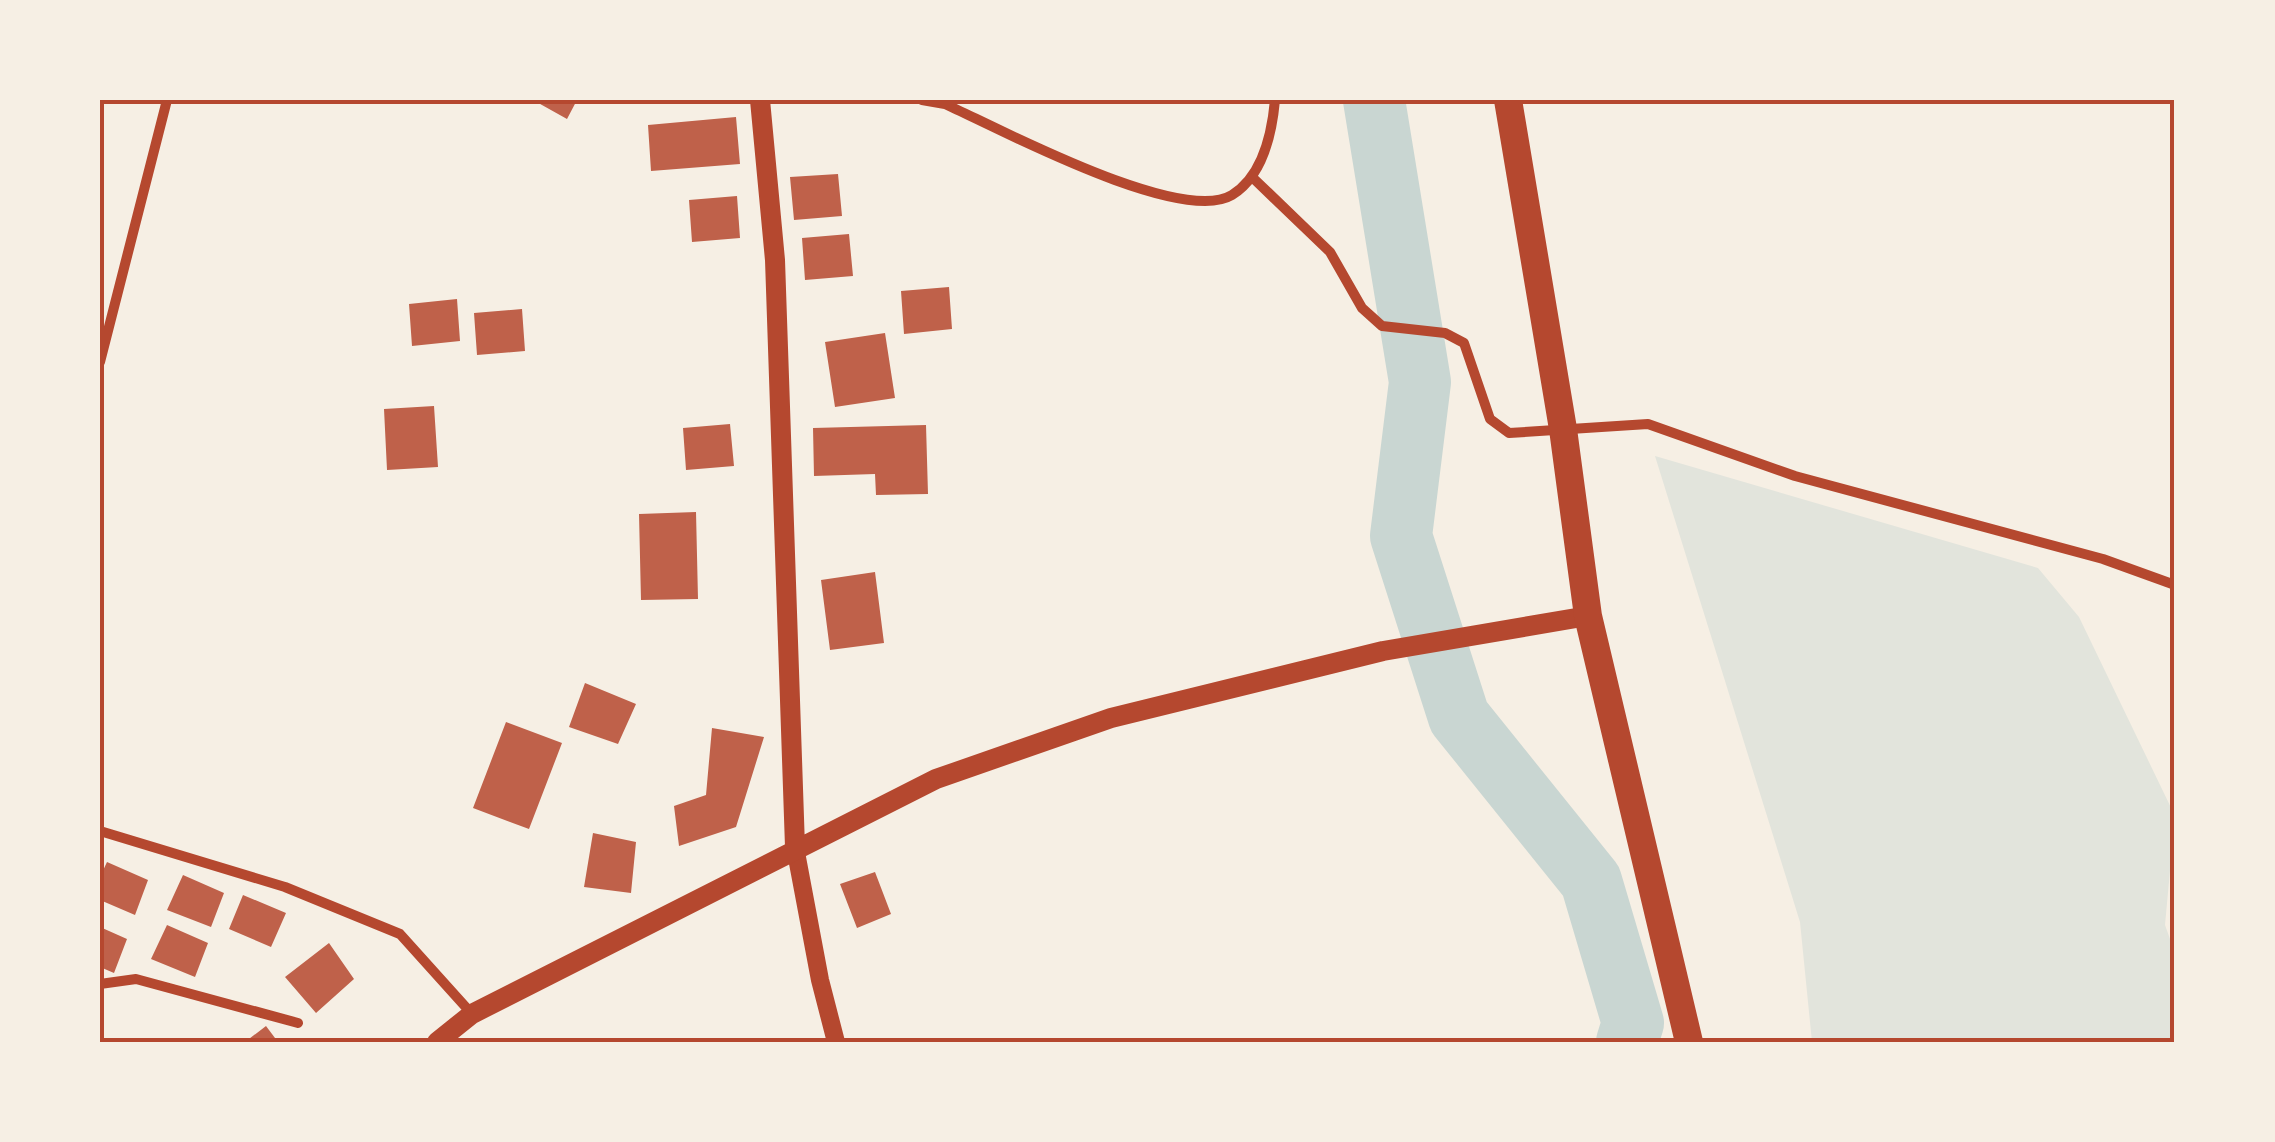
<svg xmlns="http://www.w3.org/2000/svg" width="2275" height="1142" font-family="Inter,sans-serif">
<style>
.green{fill:#e2e4dc}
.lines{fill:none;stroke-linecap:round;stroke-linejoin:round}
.river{stroke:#c9d6d2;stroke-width:62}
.building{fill:#bf614a}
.minor{stroke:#b5482f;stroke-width:10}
.tertiary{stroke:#b5482f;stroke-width:18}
.secondary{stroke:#b5482f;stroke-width:20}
.trunk{stroke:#b5482f;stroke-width:28}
.neatline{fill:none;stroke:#b5482f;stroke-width:4}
</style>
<rect width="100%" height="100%" fill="#f6efe4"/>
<!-- green -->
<path class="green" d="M1655 456 2038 568 2079 617 2175 816 2165 925 2175 953V1042H1812L1800 922Z"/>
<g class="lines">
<!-- river -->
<path class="river" d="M1374 100 1420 382 1401 536 1459 717 1591 881 1633 1023 1627 1042"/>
</g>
<!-- building -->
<path class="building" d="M533 100H577L567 119Z
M736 117 740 164 651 171 648 125Z
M838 174 842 216 794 220 790 177Z
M737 196 740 238 692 242 689 200Z
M849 234 853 276 805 280 802 238Z
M949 287 952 329 904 334 901 291Z
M457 299 460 341 412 346 409 304Z
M522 309 525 351 477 355 474 313Z
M885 333 895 398 835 407 825 342Z
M434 406 438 467 387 470 384 409Z
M730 424 734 466 686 470 683 428Z
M926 425 928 494 876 495 875 474 814 476 813 428Z
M696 512 698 599 641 600 639 514Z
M875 572 884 643 830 650 821 580Z
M585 683 636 704 618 744 569 727Z
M506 722 562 743 529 829 473 808Z
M712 728 764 737 736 827 679 846 674 806 706 795Z
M593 833 636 842 631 893 584 887Z
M107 862 148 880 135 915 100 900V877Z
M875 872 891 914 857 928 840 884Z
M183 875 224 893 211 927 167 910Z
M243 895 286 913 271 947 229 929Z
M167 925 208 943 195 977 151 959Z
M100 927 127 939 114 973 100 967Z
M329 943 354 979 316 1013 285 977Z
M266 1026 278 1042H245Z"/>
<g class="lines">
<!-- minor -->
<path class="minor" d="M922 100 945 104C998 128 1181 226 1232 195 1263 176 1272 133 1275 100
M1252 177 1330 252 1362 308 1382 326 1445 333 1464 343 1490 419 1509 433 1648 424 1795 476 2103 559 2175 585
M100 362 167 100
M100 831 285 887 400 934 472 1014
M100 984 136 979 298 1023"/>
<!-- tertiary -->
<path class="tertiary" d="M795 847 820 980 836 1042"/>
<!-- secondary -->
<path class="secondary" d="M760 100 775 260 795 847
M437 1042 472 1014 936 779 1111 718 1383 651 1588 616"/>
<!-- trunk -->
<path class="trunk" d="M1508 100 1563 429 1588 616 1689 1042"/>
</g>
<!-- border -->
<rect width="2275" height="1142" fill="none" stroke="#f6efe4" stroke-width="205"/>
<rect x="102" y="102" width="2070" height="938" class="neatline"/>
</svg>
